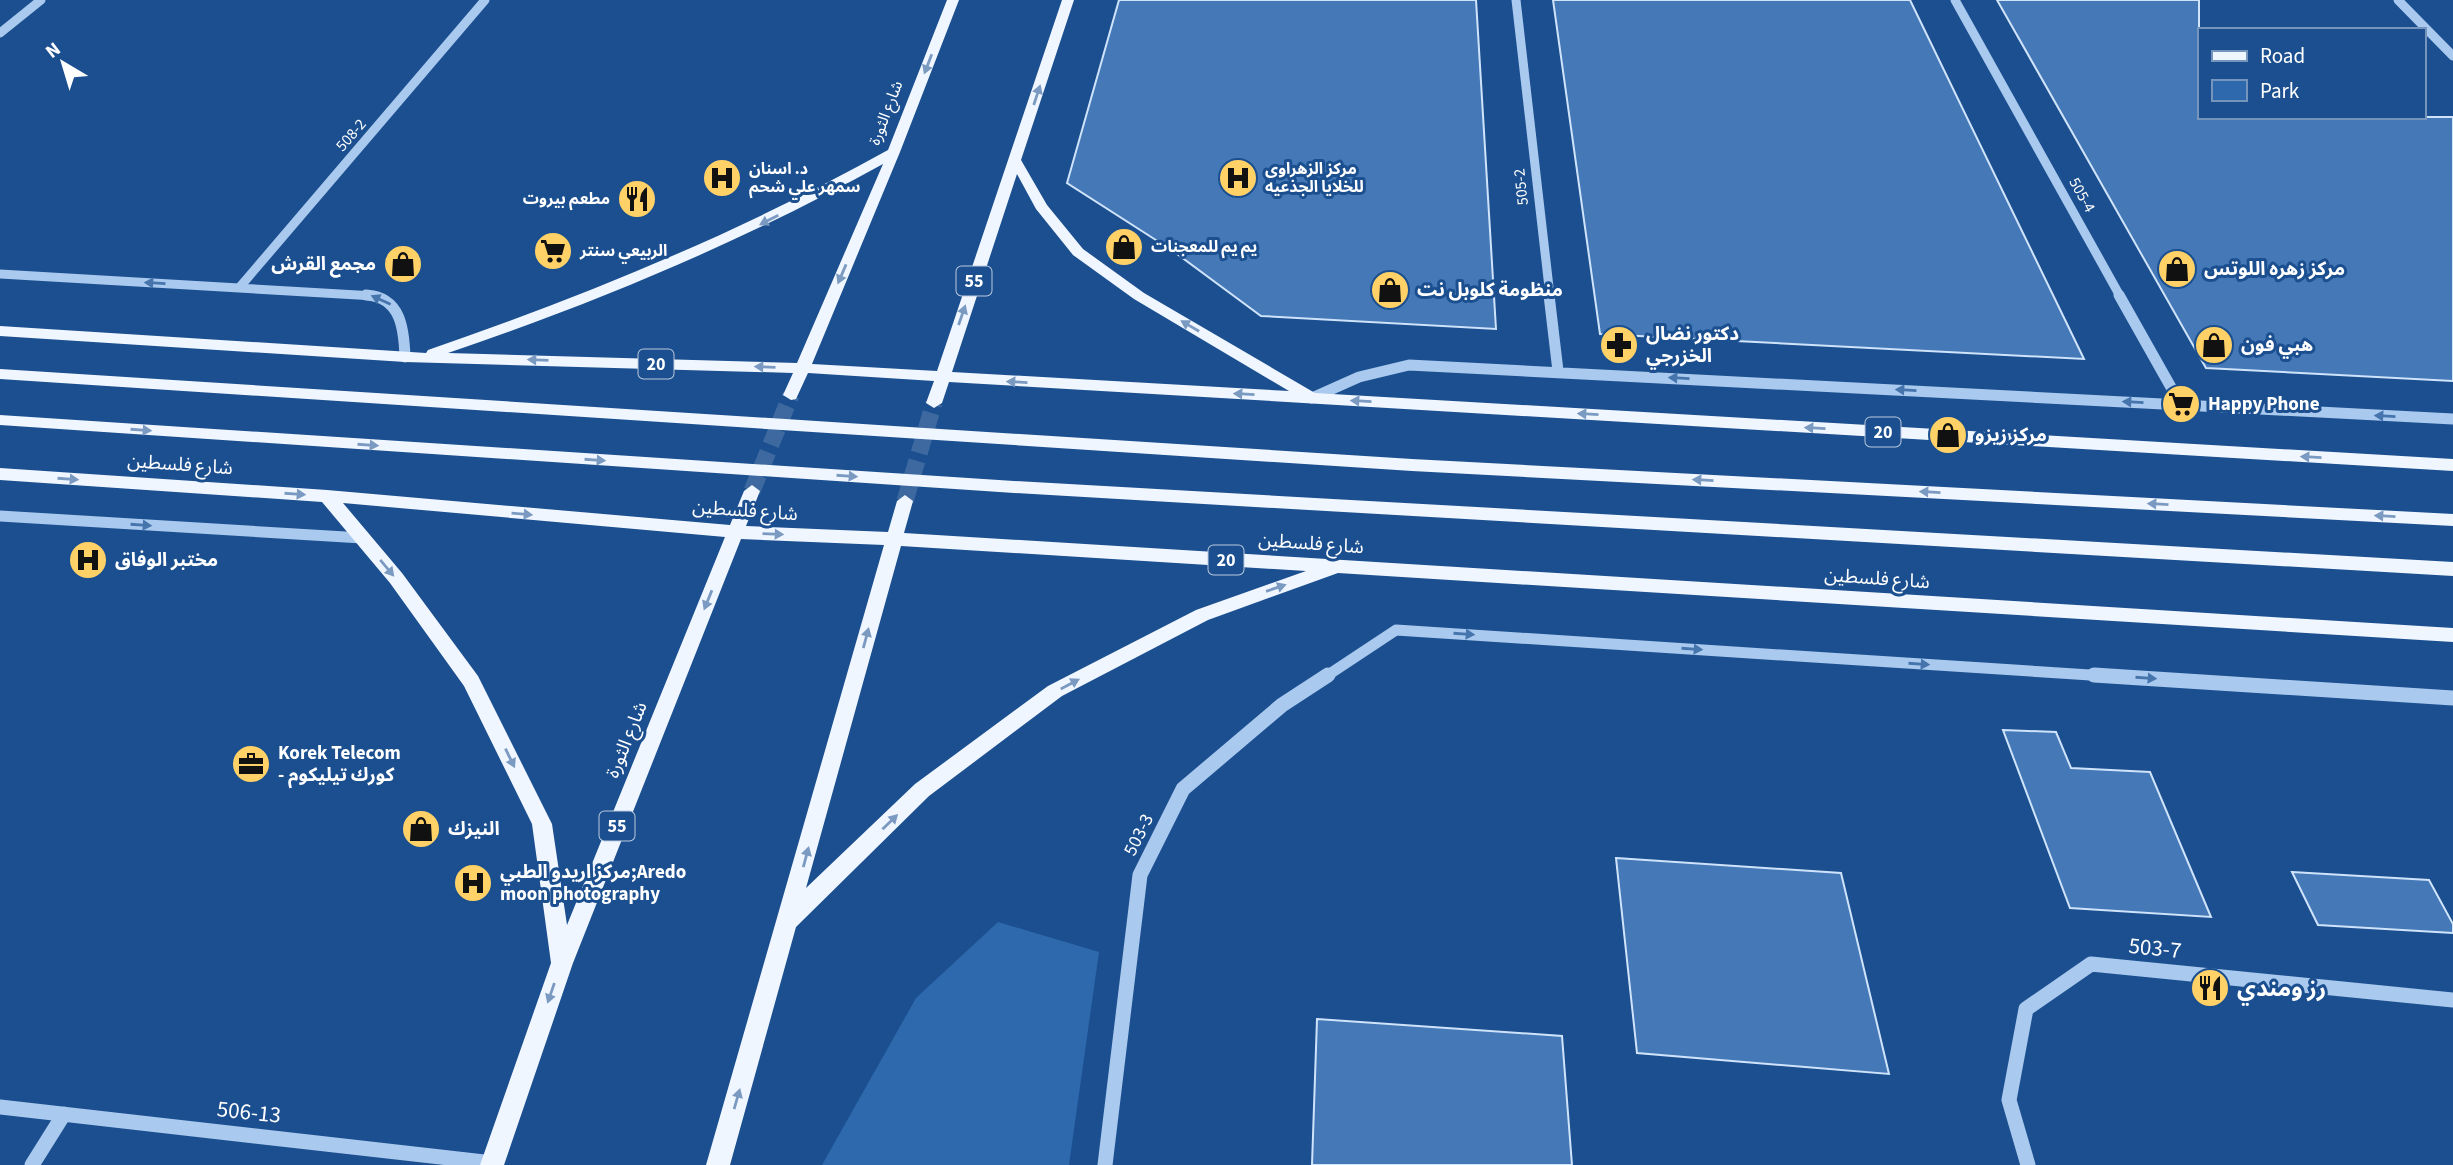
<svg xmlns="http://www.w3.org/2000/svg" width="2453" height="1165" font-family="'Source Sans 3','Noto Sans Arabic',sans-serif">
<style>
.green{fill:#2e69ad}
.building{fill:#4478b7;stroke:#cfe3fa;stroke-width:2}
.lines{fill:none;stroke-linecap:round;stroke-linejoin:round}
.major-tunnel{stroke:#3d69a0;stroke-width:17;stroke-dasharray:17 8;stroke-linecap:butt}
.minor-far2{stroke:#a9c9ee;stroke-width:9}
.minor-far1{stroke:#a9c9ee;stroke-width:11}
.minor{stroke:#a9c9ee;stroke-width:15}
.major{fill:#f0f6ff;fill-rule:evenodd}
.oneway{fill:#7b9ac1}
.oneway2{fill:#4674ac}
.labels{text-anchor:middle;dominant-baseline:central;stroke-width:6;stroke-linejoin:round;paint-order:stroke}
.far-street-label{font-size:16px;fill:#fff;stroke:#1b4f8f}
.far-poi-label{font-size:16px;font-weight:bold;fill:#fff;stroke:#1b4f8f;text-anchor:start}
.shield{fill:#1b4f8f;stroke:#bbcadd;stroke-width:2}
.shield-label{font-size:18px;font-weight:bold;fill:#fff}
.poi-label{font-size:19px;font-weight:bold;fill:#fff;stroke:#1b4f8f;text-anchor:start}
.street-label{font-size:19px;fill:#fff;stroke:#1b4f8f}
.near-street-label{font-size:23px;fill:#fff;stroke:#1b4f8f}
.near-poi-label{font-size:23px;font-weight:bold;fill:#fff;stroke:#1b4f8f;text-anchor:start}
</style>
<rect width="100%" height="100%" fill="#1b4f8f"/>
<!-- green -->
<path class="green" d="M998 922 1099 952 1069 1165H822L916 998Z"/>
<!-- building -->
<path class="building" d="M1119 0H1476L1496 329 1261 316 1173 251 1067 183Z
M1553 0H1910L2084 359 1600 334Z
M1997 0H2199V117H2453V381L2206 368Z
M2003 730 2056 732 2071 768 2150 772 2211 917 2070 908Z
M1616 858 1841 873 1889 1074 1637 1053Z
M2292 872 2429 880 2453 924V933L2318 925Z
M1317 1019 1562 1036 1572 1165H1312Z"/>
<g class="lines">
<!-- major-tunnel -->
<path class="major-tunnel" d="M752 491 791 395
M905 501 934 403"/>
<!-- minor-far2 -->
<path class="minor-far2" d="M1516 0 1550 296
M1955 0 2120 296
M2398 0 2453 56
M0 33 41 0
M0 274 375 296
M239 288 485 0"/>
<!-- minor-far1 -->
<path class="minor-far1" d="M366 295C401 297 404 329 405 357
M1549 295 1558 371
M2119 295 2181 405
M1312 398 1359 377 1409 365 2453 419
M0 516 362 538
M1325 677 1396 630 2121 677"/>
<!-- minor -->
<path class="minor" d="M2094 675 2453 698
M0 1107 493 1163
M32 1165 64 1114
M1105 1165 1140 875 1183 789 1282 705 1328 675
M2028 1165 2009 1100 2026 1009 2091 964 2453 1000"/>
<!-- major -->
<path class="major" d="M947 0H959L900 152 812 364 937 371 1062 0H1074L1021 160 1047 205 1083 249 1144 293 1315 393 2453 459V471L949 382 942 403 934 408 926 403 934 381 808 373 796 399 791 400 783 395 793 373 405 362 0 336V326L426 353 428 350C587 295 741 232 888 150ZM883 164 797 363 448 353C598 302 744 241 883 164ZM1017 174 1036 209 1073 255 1134 299 1289 391 952 372Z
M0 369 1412 459 2453 514V526L1412 471 0 379Z
M0 415 1014 481 2453 562V576L1014 493 0 425Z
M0 468 327 490 730 525 744 491 752 485 760 491 746 526 888 532 897 501 905 495 913 501 904 533 2453 628V642L1338 573 1208 620 1062 696 929 796 796 927 730 1165H706L884 545 741 539 573 963 504 1165H480L551 963 532 824 464 686 390 583 322 502 0 480ZM343 503 725 537 567 925 552 824 478 676 402 573ZM901 546 1306 571 1196 610 1048 686 915 784 806 888Z"/>
</g>
<!-- one-way arrows -->
<defs><path id="oneway-solid" d="M-6-.8H1V-3.2L6.5 0L1 3.2V.8H-6Z" transform="scale(1.75)"/></defs>
<g class="oneway">
<use href="#oneway-solid" transform="translate(928 64) rotate(111)"/>
<use href="#oneway-solid" transform="translate(1037 95) rotate(-72)"/>
<use href="#oneway-solid" transform="translate(769 220) rotate(153)"/>
<use href="#oneway-solid" transform="translate(842 274) rotate(113)"/>
<use href="#oneway-solid" transform="translate(962 315) rotate(-71)"/>
<use href="#oneway-solid" transform="translate(1190 326) rotate(-150)"/>
<use href="#oneway-solid" transform="translate(538 360) rotate(-178)"/>
<use href="#oneway-solid" transform="translate(765 367) rotate(-178)"/>
<use href="#oneway-solid" transform="translate(1017 382) rotate(-177)"/>
<use href="#oneway-solid" transform="translate(1244 394) rotate(-177)"/>
<use href="#oneway-solid" transform="translate(1361 401) rotate(-177)"/>
<use href="#oneway-solid" transform="translate(1588 414) rotate(-177)"/>
<use href="#oneway-solid" transform="translate(1815 428) rotate(-177)"/>
<use href="#oneway-solid" transform="translate(141 430) rotate(4)"/>
<use href="#oneway-solid" transform="translate(368 445) rotate(4)"/>
<use href="#oneway-solid" transform="translate(2311 457) rotate(-177)"/>
<use href="#oneway-solid" transform="translate(595 460) rotate(4)"/>
<use href="#oneway-solid" transform="translate(847 476) rotate(4)"/>
<use href="#oneway-solid" transform="translate(68 479) rotate(4)"/>
<use href="#oneway-solid" transform="translate(1703 480) rotate(-177)"/>
<use href="#oneway-solid" transform="translate(1930 492) rotate(-177)"/>
<use href="#oneway-solid" transform="translate(295 494) rotate(4)"/>
<use href="#oneway-solid" transform="translate(2158 504) rotate(-177)"/>
<use href="#oneway-solid" transform="translate(522 514) rotate(5)"/>
<use href="#oneway-solid" transform="translate(2385 516) rotate(-177)"/>
<use href="#oneway-solid" transform="translate(773 534) rotate(2)"/>
<use href="#oneway-solid" transform="translate(387 568) rotate(50)"/>
<use href="#oneway-solid" transform="translate(1276 588) rotate(-19)"/>
<use href="#oneway-solid" transform="translate(708 600) rotate(112)"/>
<use href="#oneway-solid" transform="translate(866 638) rotate(-75)"/>
<use href="#oneway-solid" transform="translate(1070 684) rotate(-28)"/>
<use href="#oneway-solid" transform="translate(510 758) rotate(64)"/>
<use href="#oneway-solid" transform="translate(890 822) rotate(-44)"/>
<use href="#oneway-solid" transform="translate(806 857) rotate(-75)"/>
<use href="#oneway-solid" transform="translate(551 993) rotate(109)"/>
<use href="#oneway-solid" transform="translate(737 1099) rotate(-74)"/>
</g>
<g class="oneway2">
<use href="#oneway-solid" transform="translate(155 283) rotate(-177)"/>
<use href="#oneway-solid" transform="translate(381 300) rotate(-156)"/>
<use href="#oneway-solid" transform="translate(1679 378) rotate(-177)"/>
<use href="#oneway-solid" transform="translate(1906 390) rotate(-177)"/>
<use href="#oneway-solid" transform="translate(2133 402) rotate(-177)"/>
<use href="#oneway-solid" transform="translate(2385 416) rotate(-177)"/>
<use href="#oneway-solid" transform="translate(141 525) rotate(4)"/>
<use href="#oneway-solid" transform="translate(1464 634) rotate(4)"/>
<use href="#oneway-solid" transform="translate(1692 649) rotate(4)"/>
<use href="#oneway-solid" transform="translate(1919 664) rotate(4)"/>
<use href="#oneway-solid" transform="translate(2146 678) rotate(4)"/>
</g>
<!-- icons -->
<defs>
<symbol id="hospital-disc" viewBox="-11 -11 22 22"><circle r="9.5" fill="#ffd166" stroke="#1b4f8f"/><path d="M-5-5h3v3.5h4V-5h3V5h-3V1.5h-4V5h-3Z" fill="#111"/></symbol>
<symbol id="restaurant-disc" viewBox="-11 -11 22 22"><circle r="9.5" fill="#ffd166" stroke="#1b4f8f"/><path d="M-5-6h1v4h1v-4h1v4h1v-4h1v5L-1.5 .5V6h-2V.5L-5-1ZM5-6V6H3V1.5H1.5Q1.5-4 5-6Z" fill="#111"/></symbol>
<symbol id="shop-disc" viewBox="-11 -11 22 22"><circle r="9.5" fill="#ffd166" stroke="#1b4f8f"/><path d="M-5-2.5h2.3a2.7 3.5 0 0 1 5.4 0H5L5.5 6h-11ZM-1.5-2.5h3a1.5 2.3 0 0 0-3 0Z" fill="#111"/></symbol>
<symbol id="supermarket-disc" viewBox="-11 -11 22 22"><circle r="9.5" fill="#ffd166" stroke="#1b4f8f"/><path d="M-6-5.5h2.5l.6 2H6L4.5 2H-2.5L-4.4-4H-6ZM-1.5 3.2a1.3 1.3 0 1 0 .1 0ZM3 3.2a1.3 1.3 0 1 0 .1 0Z" fill="#111"/></symbol>
<symbol id="pharmacy-disc" viewBox="-11 -11 22 22"><circle r="9.5" fill="#ffd166" stroke="#1b4f8f"/><path d="M-2-6h4v4h4v4h-4v4h-4v-4h-4v-4h4Z" fill="#111"/></symbol>
<symbol id="office-disc" viewBox="-11 -11 22 22"><circle r="9.5" fill="#ffd166" stroke="#1b4f8f"/><path d="M-6-3h4V-5.5h4V-3h4V5H-6ZM-1-4.5V-3h2v-1.5ZM-6 0V1H6V0Z" fill="#111"/></symbol>
</defs>
<g fill-rule="evenodd">
<use href="#hospital-disc" x="700" y="156" width="44" height="44"/>
<use href="#hospital-disc" x="1216" y="156" width="44" height="44"/>
<use href="#restaurant-disc" x="615" y="177" width="44" height="44"/>
<use href="#shop-disc" x="1102" y="225" width="44" height="44"/>
<use href="#supermarket-disc" x="531" y="229" width="44" height="44"/>
<use href="#shop-disc" x="381" y="242" width="44" height="44"/>
<use href="#shop-disc" x="2155" y="247" width="44" height="44"/>
<use href="#shop-disc" x="1368" y="268" width="44" height="44"/>
<use href="#pharmacy-disc" x="1597" y="323" width="44" height="44"/>
<use href="#shop-disc" x="2192" y="323" width="44" height="44"/>
<use href="#supermarket-disc" x="2159" y="382" width="44" height="44"/>
<use href="#shop-disc" x="1926" y="413" width="44" height="44"/>
<use href="#hospital-disc" x="66" y="538" width="44" height="44"/>
<use href="#office-disc" x="229" y="742" width="44" height="44"/>
<use href="#shop-disc" x="399" y="807" width="44" height="44"/>
<use href="#hospital-disc" x="451" y="861" width="44" height="44"/>
<use href="#restaurant-disc" x="2188" y="966" width="44" height="44"/>
</g>
<g class="labels">
<!-- far-street labels -->
<g class="far-street-label">
<text transform="translate(886 113) rotate(-69)">شارع الثورة</text>
<text transform="translate(351 135) rotate(-49)">508-2</text>
<text transform="translate(1521 187) rotate(-96)">505-2</text>
<text transform="translate(2082 195) rotate(61)">505-4</text>
</g>
<!-- far-poi labels -->
<g class="far-poi-label">
<text x="749" y="169">د. اسنان<tspan x="749" dy="18">سمهر علي شحم</tspan></text>
<text x="1265" y="169">مركز الزهراوي<tspan x="1265" dy="18">للخلايا الجذعيه</tspan></text>
<text x="610" y="199" text-anchor="end">مطعم بيروت</text>
<text x="1151" y="247">يم يم للمعجنات</text>
<text x="580" y="251">الربيعي سنتر</text>
</g>
<!-- shield labels -->
<g class="shield">
<rect x="956.5" y="266.5" width="35" height="29" rx="5"/>
<rect x="638.5" y="349.5" width="35" height="29" rx="5"/>
<rect x="1865.5" y="417.5" width="35" height="29" rx="5"/>
<rect x="1208.5" y="545.5" width="35" height="29" rx="5"/>
<rect x="599.5" y="811.5" width="35" height="29" rx="5"/>
</g>
<g class="shield-label">
<text x="974" y="281">55</text>
<text x="656" y="364">20</text>
<text x="1883" y="432">20</text>
<text x="1226" y="560">20</text>
<text x="617" y="826">55</text>
</g>
<!-- poi labels -->
<g class="poi-label">
<text x="376" y="264" text-anchor="end">مجمع القرش</text>
<text x="2204" y="269">مركز زهره اللوتس</text>
<text x="1417" y="290">منظومة كلوبل نت</text>
<text x="1646" y="334">دكتور نضال<tspan x="1646" dy="22">الخزرجي</tspan></text>
<text x="2241" y="345">هبي فون</text>
<text x="2208" y="404">Happy Phone</text>
<text x="1975" y="435">مركز زيزو</text>
<text x="115" y="560">مختبر الوفاق</text>
<text x="278" y="753">Korek Telecom<tspan x="278" dy="22">- كورك تيليكوم</tspan></text>
<text x="448" y="829">النيزك</text>
<text x="500" y="872">مركز اريدو الطبي;Aredo<tspan x="500" dy="22">moon photography</tspan></text>
</g>
<!-- street labels -->
<g class="street-label">
<text transform="translate(180 465) rotate(4)">شارع فلسطين</text>
<text transform="translate(745 511) rotate(4)">شارع فلسطين</text>
<text transform="translate(1311 544) rotate(4)">شارع فلسطين</text>
<text transform="translate(1877 579) rotate(4)">شارع فلسطين</text>
<text transform="translate(627 740) rotate(-68)">شارع الثورة</text>
<text transform="translate(1139 835) rotate(-64)">503-3</text>
</g>
<!-- near-street labels -->
<g class="near-street-label">
<text transform="translate(2155 948) rotate(6)">503-7</text>
<text transform="translate(249 1112) rotate(6)">506-13</text>
</g>
<!-- near-poi labels -->
<g class="near-poi-label">
<text x="2237" y="988">رز ومندي</text>
</g>
</g>
<!-- legend -->
<rect x="2198" y="28" width="228" height="91" fill="#1b4f8f" stroke="#7695bc" stroke-width="2"/>
<rect x="2212" y="51" width="35" height="10" fill="#f0f6ff" stroke="#7695bc" stroke-width="2"/>
<text x="2260" y="63" font-size="21" fill="#ffffff">Road</text>
<rect x="2212" y="80" width="35" height="21" fill="#2e69ad" stroke="#7695bc" stroke-width="2"/>
<text x="2260" y="98" font-size="21" fill="#ffffff">Park</text>
<!-- north arrow -->
<g transform="translate(63 63) rotate(322)" stroke="#1b4f8f" stroke-width="5" paint-order="stroke">
<path d="M0-5L12 26L0 18L-12 26Z" fill="#ffffff"/>
<text y="-10" font-size="19" font-weight="bold" text-anchor="middle" fill="#ffffff">N</text>
</g>
</svg>
